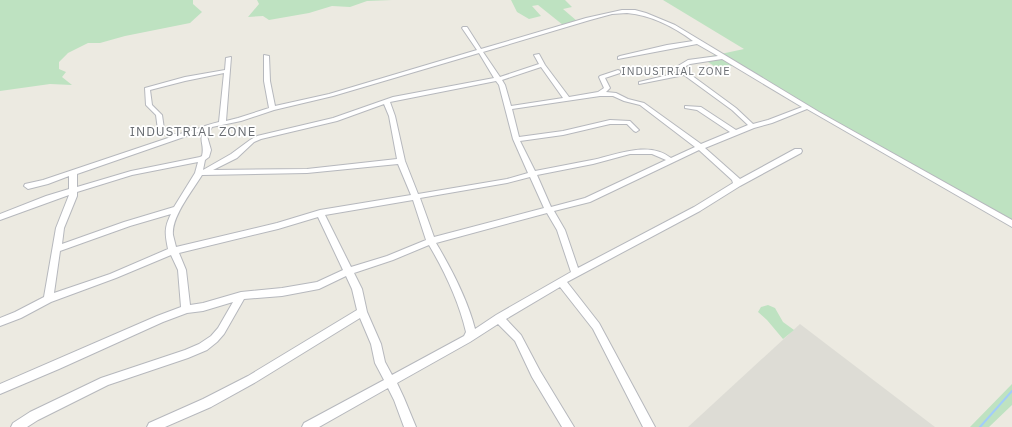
<svg xmlns="http://www.w3.org/2000/svg" width="1012" height="427" font-family="'IBM Plex Sans',sans-serif">
<style>
.industrial{fill:#dddcd5}
.green{fill:#bee2c1}
.lines{fill:none;stroke-linecap:round;stroke-linejoin:round}
.stream{stroke:#a2ccfa;stroke-width:2}
.minor-casing{stroke:#b6b8bd;stroke-width:2}
.minor{fill:#fff;fill-rule:evenodd}
.labels{text-anchor:middle;dominant-baseline:central;stroke-width:3.5;stroke-linejoin:round;paint-order:stroke}
.far-quarter-label{font-size:11px;letter-spacing:1px;fill:#6a6e73;stroke:#fff}
.quarter-label{font-size:13px;letter-spacing:1px;fill:#6a6e73;stroke:#fff}
</style>
<rect width="100%" height="100%" fill="#eceae1"/>
<!-- industrial -->
<path class="industrial" d="M800 324 935 427H688Z"/>
<!-- green -->
<path class="green" d="M0 0H193V4L202 12 190 23 125 36 100 43H88L68 53 59 62V69L66 72 62 77 72 85 50 84 0 91Z
M257 0H392L367 1 350 7 332 6 309 13 269 20 263 16 248 17 259 4Z
M511 0H565L572 7 563 9 577 21 563 25 538 5 532 6 541 16 529 19 517 12Z
M663 0H1012V224L738 66H714L702 58 744 49Z
M768 305 775 308 783 322 794 330 783 339 767 320 758 312 761 307Z
M1012 384V405L989 427H970Z"/>
<g class="lines">
<!-- stream -->
<path class="stream" d="M980 427 1012 391"/>
<defs>
<path id="minor" d="M622 10H635L646 13 675 25 819 112 1012 220V227L807 109 772 123 754 128 705 148 740 179 795 149H801L802 151 801 153 740 186 700 211 567 282 599 323 655 427H643L593 329 560 287 506 319 521 335 540 371 574 427H562L532 377 515 341 498 324 470 342 397 383 404 398 416 427H404L394 400 388 388 319 427H302L304 423 384 380 375 363 371 344 360 318 256 382 211 407 165 427H147L149 423 203 399 248 376 357 310 352 289 346 276 319 289 282 296 244 299 224 334 217 342 207 350 188 358 108 385 38 420 27 427H11L13 423 30 412 101 378 185 350 199 344 211 336 218 328 233 302 203 311 187 313 163 322 59 369 0 394V384L157 316 181 307 178 270 171 255 116 278 51 302 21 318 0 326V318L15 312 44 297 56 228 69 195 0 220V214L46 196 69 189V176L48 184 28 189 24 186 25 184 43 180 171 137 163 134 158 130 156 115 146 105 145 88 185 77 225 70 226 58 231 57 226 121 238 118 269 108 264 81V55L269 56 270 81 275 106 329 94 477 50 462 28 463 27H467L481 49 586 18ZM627 13C651 15 674 27 693 41L667 45 620 56 618 57V59L697 44 718 56 688 60 678 66 681 72 639 82V84L684 75 732 110 748 125 736 130 701 107 685 106V108L697 110 730 132 701 144 644 103 628 99 616 93 606 92 610 88 605 78 620 73V71L618 70 600 76 599 77 604 88 598 92 569 97 545 65 539 54 534 55 539 64 500 77 483 52 590 20 612 14ZM479 53 494 78 393 97 333 118 257 136 250 140 231 154 203 170 205 160 209 157 211 150 207 136 212 127 241 121 274 110 333 96ZM722 59 802 107 768 120 753 124 736 108 687 72 684 67 690 64ZM541 67 563 98 511 106 505 85 502 80ZM224 73 219 122C205 125 192 132 179 134 174 135 168 132 164 129L162 115 152 105 150 90 185 81ZM496 81 499 85 513 139 528 173 507 179 418 194 405 161 395 116 390 102ZM600 96H613L624 101 640 105 695 147 671 158C649 140 616 155 592 160 573 164 554 167 535 171L520 141 563 135 610 124H627L634 131 636 132 639 130 630 121 610 120 563 131 519 137 512 109ZM384 104 389 116 397 159 307 169 213 170 237 158 254 142 261 139 337 121ZM204 130C198 141 205 144 202 156L200 157 131 171 77 187V174ZM699 150 732 180 733 183 694 207 578 268 565 230 554 211 590 202ZM630 154H652L666 160 585 198 551 207 537 175 593 164ZM198 162 195 173 174 207 124 222 62 244 64 228 77 196V192L132 175ZM398 164 411 195 320 210 277 223 176 247C175 243 174 239 173 235 171 217 193 190 202 175L307 173ZM530 177 544 208 434 237 420 198 507 183ZM413 200 426 240 387 256 351 267 325 215ZM547 213 557 230 571 272 496 315 475 329C468 301 451 268 436 243ZM171 214C164 228 165 234 168 249L110 274 54 293 60 251 130 226ZM318 217 343 270 317 282 282 288 241 292 203 303 190 305 186 270 179 253 278 229ZM429 245C445 272 459 302 466 332L464 336 392 375 385 362 381 344 367 312 362 289 354 273 393 260Z"/>
</defs>
<!-- minor casing -->
<use href="#minor" class="minor-casing"/>
<!-- minor -->
<use href="#minor" class="minor"/>
</g>
<g class="labels">
<!-- far-quarter labels -->
<g class="far-quarter-label">
<text x="676" y="71">INDUSTRIAL ZONE</text>
</g>
<!-- quarter labels -->
<g class="quarter-label">
<text x="193" y="131">INDUSTRIAL ZONE</text>
</g>
</g>
</svg>
